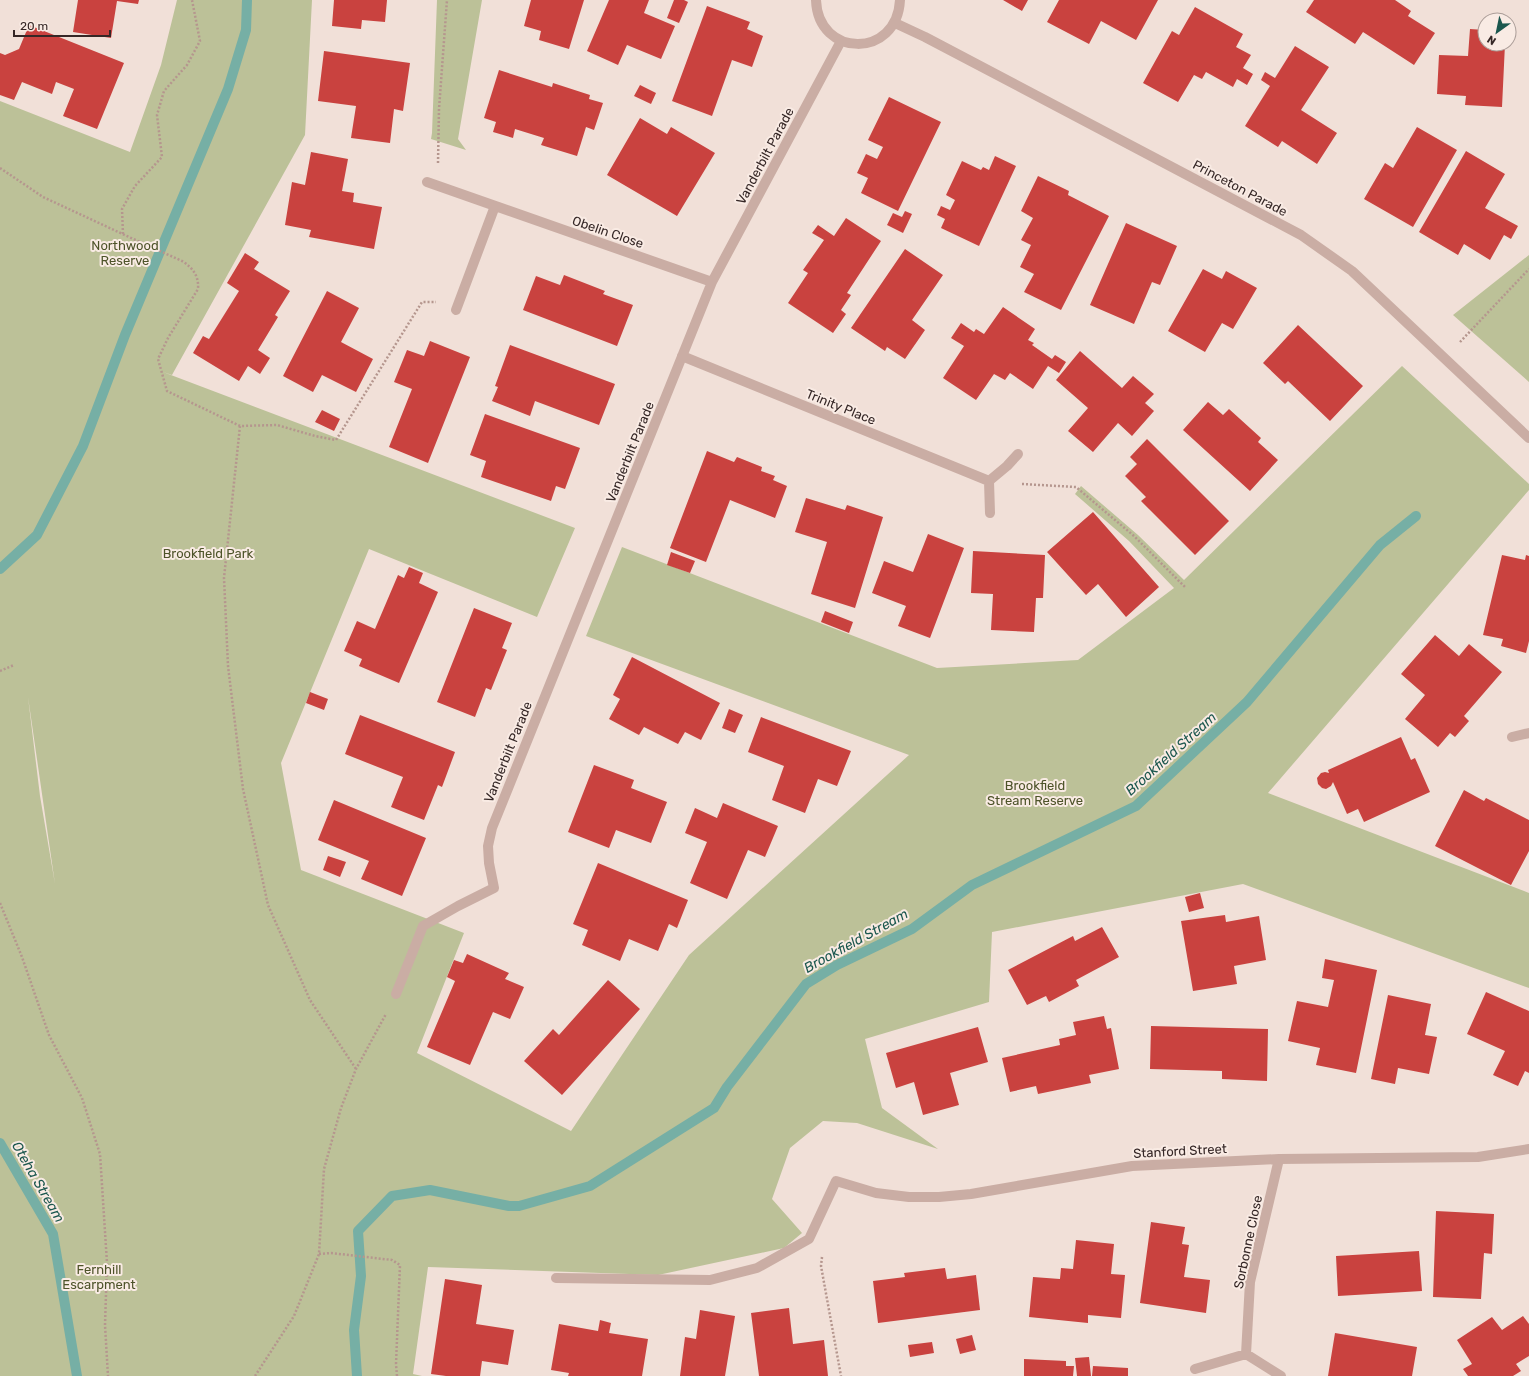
<svg xmlns="http://www.w3.org/2000/svg" width="1529" height="1376" font-family="Rubik,sans-serif">
<style>
.park{fill:#bcc198;fill-rule:evenodd}
.lines{fill:none;stroke-linecap:round;stroke-linejoin:round}
.stream{stroke:#76afa5;stroke-width:10}
.building{fill:#c9423f}
.path{stroke:#b5968e;stroke-width:2.5;stroke-dasharray:2 2;stroke-linecap:butt}
.minor{stroke:#caada4;stroke-width:10}
.labels{text-anchor:middle;dominant-baseline:central;stroke-width:4;stroke-linejoin:round;paint-order:stroke}
.street-label{font-size:13px;fill:#352726;stroke:#f9ebe4}
.park-label{font-size:13px;fill:#4d5329;stroke:#f9ebe4}
.water-label{font-size:14px;font-style:italic;fill:#1b574e;stroke:#f9ebe4}
</style>
<rect width="100%" height="100%" fill="#f1e0d8"/>
<!-- park -->
<path class="park" d="M177 0H312L305 135 172 375 163 372 575 528 537 617 369 549 281 763 301 870 464 933 417 1053 571 1131 689 955 909 755 586 636 622 547 937 668 1078 660 1174 588 1129 541 1075 494 1081 486 1138 535 1184 580 1402 366 1529 484V490L1268 793 1529 893V988L1243 884 992 932 989 1002 865 1039 882 1108 938 1149 857 1123 823 1121 790 1148 772 1199 802 1233 784 1248 658 1275 428 1267 413 1374 422 1376H0V101L130 152 161 65ZM28 697 55 884 40 796Z
M437 0H482L458 139 466 150 431 139 432 133Z
M1529 255V382L1453 315Z"/>
<g class="lines">
<!-- stream -->
<path class="stream" d="M0 569 37 535 83 446 125 335 228 89 246 30 247 0
M0 1143 53 1234 77 1376
M357 1376 354 1330 361 1276 358 1231 392 1196 430 1190 509 1206H519L590 1186 714 1108 727 1087 806 984 837 965 912 929 972 885 1136 806 1247 702 1380 545 1416 516"/>
</g>
<!-- building -->
<path class="building" d="M78 0H139L138 4 117 1 111 38 73 32Z
M334 0H387L385 22 362 20 361 29 332 26Z
M531 0H584L569 49 539 40 541 31 524 26Z
M609 0H649L644 13 675 26 661 59 627 45 618 65 587 51Z
M674 0H684L688 2 679 23 667 18Z
M1003 0H1028L1022 11Z
M1059 0H1158L1136 40 1101 21 1089 44 1047 22Z
M1314 0H1395L1411 11 1408 16 1435 33 1414 65 1363 32 1355 44 1306 12Z
M707 6 750 22 747 29 763 36 752 67 732 60 712 116 672 101Z
M1195 7 1243 34 1236 47 1251 55 1243 68 1253 74 1247 85 1237 79 1233 87 1206 72 1202 79 1194 75 1178 102 1143 83 1172 31 1179 35Z
M29 25 124 63 97 129 63 116 74 89 56 82 52 94 22 82 14 100 0 95V53L5 55 19 49Z
M1470 29 1485 30V44H1505L1502 107 1465 105 1466 96 1437 94 1439 55 1468 56Z
M1295 46 1329 67 1301 110 1337 133 1317 164 1282 141 1278 147 1245 126 1270 86 1261 80 1265 72 1275 78Z
M324 51 410 63 403 111 394 109 390 143 351 138 356 106 318 101Z
M499 70 552 87 553 83 590 95 589 99 603 103 594 130 586 127 577 156 541 145 544 138 515 129 513 138 493 132 496 122 484 118Z
M640 85 656 93 651 104 634 96Z
M889 97 941 122 898 211 861 193 868 178 857 173 866 154 877 159 883 147 868 140Z
M640 118 667 134 671 127 715 153 677 216 607 175Z
M1417 127 1457 150 1413 227 1364 199 1385 163 1393 168Z
M1466 151 1505 174 1485 208 1518 226 1511 239 1504 235 1490 260 1464 244 1458 255 1419 232Z
M311 152 348 159 342 191 354 193 353 202 382 207 374 249 309 237 311 230 285 225 292 182 305 185Z
M995 156 1016 166 979 246 941 228 945 219 937 215 941 206 950 210 955 200 946 195 962 161 981 170 983 167 989 170Z
M1038 176 1069 191 1068 195 1109 216 1061 310 1024 292 1034 274 1020 267 1031 245 1021 240 1033 218 1021 211Z
M905 211 912 214 903 233 887 225 893 213 902 217Z
M846 218 881 241 847 293 851 295 841 310 846 314 833 333 788 303 808 273 803 270 824 240 812 233 818 225 834 236Z
M1126 223 1177 246 1160 285 1152 282 1134 324 1090 305Z
M905 249 943 275 912 320 925 330 905 359 887 347 885 351 851 328Z
M245 253 259 262 254 269 290 291 275 315 278 317 258 350 270 358 260 374 248 366 239 381 193 353 203 336 209 339 239 291 227 283Z
M1203 269 1222 279 1226 271 1257 288 1233 329 1222 323 1205 352 1168 331Z
M564 275 605 291 603 294 633 305 617 346 523 310 536 276 560 285Z
M327 291 359 308 341 342 373 359 356 392 322 375 313 392 283 376Z
M1003 307 1035 329 1028 340 1034 343 1032 345 1052 359 1055 355 1066 362 1059 373 1048 366 1033 389 1010 373 1005 380 994 374 976 400 943 378 964 346 951 338 961 323 974 332 976 329 984 334Z
M1298 325 1363 386 1330 421 1288 381 1285 384 1263 363Z
M430 341 470 357 428 463 389 447 412 389 394 382 407 350 424 356Z
M510 345 615 384 599 425 535 401 530 416 492 401 498 387 495 386Z
M1080 351 1122 388 1133 376 1154 394 1145 403 1154 411 1132 436 1118 423 1093 452 1068 431 1088 408 1056 380Z
M1208 402 1223 415 1229 409 1261 438 1258 442 1278 460 1250 491 1183 430Z
M322 410 340 419 334 431 315 422Z
M485 414 580 448 565 489 556 486 551 501 481 477 486 461 470 455Z
M1147 439 1229 521 1195 555 1141 501 1146 497 1125 476 1137 464 1130 457Z
M707 451 734 462 737 457 762 467 761 471 775 476 773 480 787 486 775 518 730 500 706 562 670 548Z
M806 498 845 510 847 505 883 517 855 608 811 594 827 542 795 532Z
M1093 512 1159 587 1126 617 1098 584 1086 595 1047 552Z
M928 534 964 548 930 638 898 626 906 606 872 593 884 561 913 572Z
M973 551 1045 555 1043 598H1036L1034 632 991 630 993 594 971 593Z
M671 552 695 561 690 573 667 565Z
M1502 555 1525 560 1526 555 1529 556V641L1526 653 1501 646 1503 639 1483 635Z
M409 567 423 573 419 583 438 592 399 683 359 666 362 659 344 651 357 621 375 629 398 575 404 578Z
M474 608 512 623 502 648 507 650 491 690 486 688 475 717 437 702Z
M825 611 853 622 849 633 821 622Z
M1435 635 1459 656 1469 644 1502 672 1464 716 1469 721 1455 737 1450 733 1438 747 1405 719 1425 695 1401 674Z
M632 657 720 703 701 740 685 732 678 744 644 727 639 735 609 719 620 699 613 695Z
M310 692 328 699 324 710 306 703Z
M729 709 743 715 735 733 722 728Z
M360 715 455 752 442 787 438 785 424 820 391 807 403 777 345 754Z
M761 717 851 751 837 786 818 779 805 813 772 800 784 766 748 752Z
M1401 737 1411 760 1415 758 1430 792 1364 822 1358 809 1347 814 1333 782 1331 786 1326 789 1322 788 1318 784 1317 778 1321 773 1325 772 1329 773 1328 770Z
M594 765 634 780 631 788 667 802 651 843 616 830 609 848 568 832Z
M1464 790 1484 801 1486 798 1529 820V851L1511 885 1435 846Z
M334 800 426 838 402 896 361 879 369 861 318 840Z
M723 803 778 826 765 857 748 850 727 899 690 883 707 842 685 833 695 808 717 818Z
M328 856 346 862 340 877 323 870Z
M598 863 688 900 677 928 669 924 658 951 629 939 620 961 582 945 588 930 573 924Z
M1200 893 1204 908 1189 912 1185 897Z
M1225 915 1226 922 1259 916 1266 960 1234 966 1237 984 1193 991 1181 921Z
M1102 927 1119 957 1076 980 1079 986 1049 1002 1046 996 1027 1005 1008 970 1073 936 1075 941Z
M467 954 509 973 505 979 524 987 510 1019 493 1012 470 1065 427 1047 455 981 447 977 454 960 463 963Z
M1325 959 1377 970 1356 1073 1316 1065 1320 1048 1288 1041 1297 1001 1328 1007 1334 980 1322 978Z
M608 980 640 1009 562 1095 524 1061 553 1029 559 1035Z
M1486 992 1529 1011V1073L1525 1071 1518 1086 1493 1075 1505 1051 1467 1034Z
M1388 995 1431 1004 1425 1035 1437 1037 1429 1074 1398 1068 1395 1084 1371 1079Z
M1104 1016 1107 1029 1111 1028 1119 1069 1089 1075 1091 1083 1038 1094 1036 1086 1010 1092 1002 1058 1060 1045 1059 1039 1076 1035 1073 1022Z
M1151 1026 1268 1029 1267 1081 1222 1079V1071L1150 1069Z
M978 1027 988 1062 950 1073 959 1105 923 1115 914 1082 896 1088 886 1053Z
M1436 1211 1494 1214 1492 1254 1484 1253 1481 1299 1433 1297Z
M1151 1222 1185 1227 1182 1244 1189 1245 1184 1277 1210 1280 1206 1313 1140 1303Z
M1076 1240 1114 1244 1111 1274 1125 1275 1121 1318 1088 1315V1323L1029 1317 1033 1277 1060 1279 1061 1268 1073 1269Z
M1419 1251 1422 1291 1338 1296 1336 1256Z
M945 1268 947 1279 976 1275 980 1310 878 1323 873 1281 905 1277 904 1273Z
M445 1279 482 1285 476 1324 514 1330 508 1365 482 1361 480 1376H446L431 1374Z
M789 1308 793 1344 824 1340 828 1376H759L751 1313Z
M700 1310 735 1316 725 1376H680L685 1337 696 1339Z
M1523 1316 1529 1324V1356L1516 1364 1521 1371 1513 1376H1468L1463 1369 1472 1364 1457 1340 1492 1317 1502 1330Z
M600 1320 611 1323 609 1333 648 1339 642 1376H568L569 1373 551 1370 559 1324 598 1331Z
M1335 1333 1417 1347 1412 1376H1328Z
M972 1335 976 1350 960 1354 956 1339Z
M932 1342 934 1353 910 1357 908 1345Z
M1089 1357 1091 1376H1077L1075 1358Z
M1024 1359 1066 1361V1366H1074L1073 1376H1024Z
M1093 1366 1128 1368V1376H1092Z"/>
<g class="lines">
<!-- path -->
<path class="path" d="M438 163 439 109 447 0
M0 168 43 197 129 237 182 261C193 268 199 276 198 289L168 338 158 359 167 391 240 426 277 425 315 436 336 440 422 302H436
M123 234 122 209 135 186 162 157 157 115 164 91 187 65 200 41 192 0
M1460 342 1529 269
M240 426 224 578 228 666 243 789 268 905 310 1000 356 1069
M1022 484 1076 487 1134 536 1186 588
M0 671 14 665
M0 903 22 957 49 1035 82 1098 100 1154 107 1263 105 1325 108 1376
M319 1254 331 1253 392 1260 400 1265 396 1364 397 1376
M822 1257 821 1266 841 1376
M255 1376 294 1316 319 1254 324 1169 341 1108 356 1069 386 1014"/>
<!-- minor -->
<path class="minor" d="M816 0C818 58 897 59 900 0
M895 23 925 37 1301 235 1352 271 1529 438
M427 182 712 282
M456 310 495 206
M682 356 989 481
M990 513 989 481 1007 466 1018 454
M1512 737 1529 733
M396 994 423 926 458 906 494 888 489 863 488 846 492 828 712 282 841 41
M556 1278 710 1280 757 1268 809 1239 836 1181 876 1193 909 1197H939L971 1194 1132 1166 1279 1159 1478 1157 1529 1149
M1246 1354 1250 1282 1279 1159
M1195 1369 1246 1354 1281 1376"/>
</g>
<g class="labels">
<!-- street labels -->
<g class="street-label">
<text transform="translate(765 156) rotate(-62)">Vanderbilt Parade</text>
<text transform="translate(1240 188) rotate(28)">Princeton Parade</text>
<text transform="translate(608 232) rotate(19)">Obelin Close</text>
<text transform="translate(841 407) rotate(22)">Trinity Place</text>
<text transform="translate(630 452) rotate(-68)">Vanderbilt Parade</text>
<text transform="translate(508 752) rotate(-68)">Vanderbilt Parade</text>
<text transform="translate(1180 1151) rotate(-3)">Stanford Street</text>
<text transform="translate(1248 1242) rotate(-78)">Sorbonne Close</text>
</g>
<!-- park labels -->
<g class="park-label">
<text x="125" y="245">Northwood<tspan x="125" dy="15">Reserve</tspan></text>
<text x="208" y="553">Brookfield Park</text>
<text x="1035" y="785">Brookfield<tspan x="1035" dy="15">Stream Reserve</tspan></text>
<text x="99" y="1269">Fernhill<tspan x="99" dy="15">Escarpment</tspan></text>
</g>
<!-- water labels -->
<g class="water-label">
<text transform="translate(1171 754) rotate(-42)">Brookfield Stream</text>
<text transform="translate(856 941) rotate(-29)">Brookfield Stream</text>
<text transform="translate(38 1182) rotate(60)">Oteha Stream</text>
</g>
</g>
<!-- north arrow -->
<g transform="translate(1497 32) rotate(213)"><circle r="19" fill="#f9ebe4" stroke="#ab9d98"/>
<path d="M0-3L7 15L0 10L-7 15Z" fill="#1b574e"/>
<text y="-6" font-size="11" font-weight="bold" text-anchor="middle" fill="#352726">N</text>
</g>
<!-- scale -->
<path d="M14 30v6h96v-6" fill="none" stroke="#352726" stroke-width="2"/>
<text x="20" y="30" font-size="12" fill="#352726" stroke="#f9ebe4" stroke-width="3" paint-order="stroke">20 m</text>
</svg>
